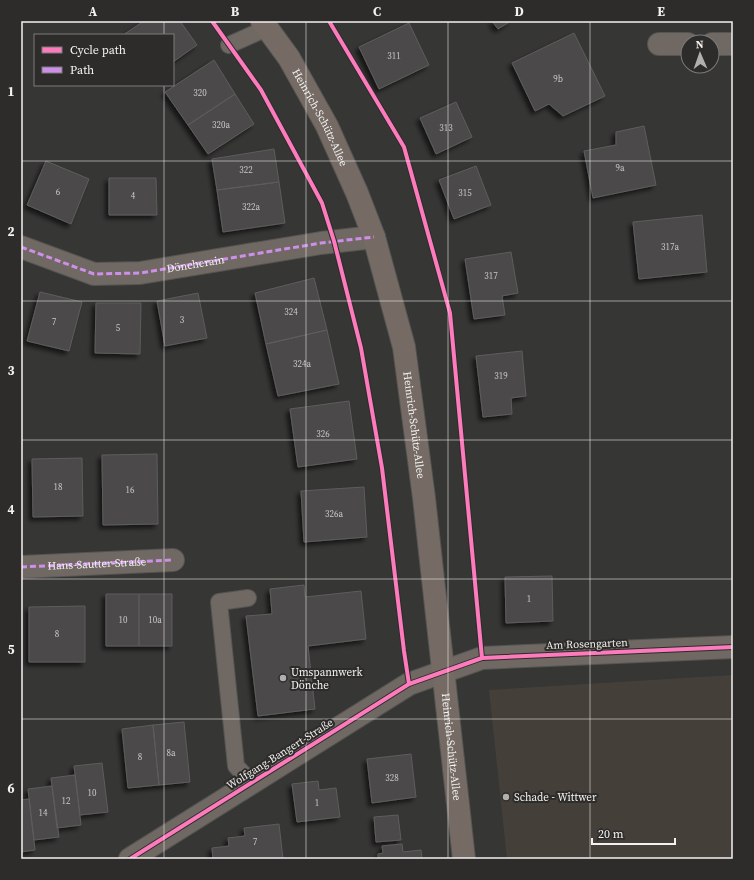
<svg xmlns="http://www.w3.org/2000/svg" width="754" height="880" font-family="'Source Serif 4',serif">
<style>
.built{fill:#443f39}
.building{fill:#4b4a49;stroke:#5d5d5c;filter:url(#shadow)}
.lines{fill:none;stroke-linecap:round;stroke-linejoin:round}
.service-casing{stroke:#545453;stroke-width:18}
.minor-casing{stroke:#545453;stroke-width:24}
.secondary-casing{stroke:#545453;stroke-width:24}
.service{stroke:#706863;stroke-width:16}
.minor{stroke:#706863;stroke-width:22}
.secondary{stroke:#756b64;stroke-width:22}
.quiet{stroke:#ce8fe9;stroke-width:3;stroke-dasharray:6 3;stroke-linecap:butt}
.cycleway-casing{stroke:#2d2c2a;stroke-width:6}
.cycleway{stroke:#fd7abc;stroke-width:4}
.grid{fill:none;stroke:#f3f2f1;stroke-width:1;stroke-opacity:0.55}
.poi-dot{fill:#b1b0af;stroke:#2d2c2a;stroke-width:1.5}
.labels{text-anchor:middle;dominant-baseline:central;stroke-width:4;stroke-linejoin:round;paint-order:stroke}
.number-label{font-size:9px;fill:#c9c8c7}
.street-label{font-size:11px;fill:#f3f2f1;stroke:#2d2c2a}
.poi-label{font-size:11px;fill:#f3f2f1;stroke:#2d2c2a;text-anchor:start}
.neatline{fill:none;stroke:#f3f2f1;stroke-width:1.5}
.grid-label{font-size:13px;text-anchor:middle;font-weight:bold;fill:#f3f2f1}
</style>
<defs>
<filter id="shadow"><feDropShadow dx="-3.5" dy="3.5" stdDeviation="2" flood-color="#0009"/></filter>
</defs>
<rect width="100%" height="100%" fill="#363635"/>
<!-- built -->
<path class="built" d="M733 675V857L727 859H507L489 690Z"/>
<!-- building -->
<path class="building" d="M144 21H180L197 45 173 62V35H123Z
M492 21H511L498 29Z
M409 23 429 65 379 89 359 47Z
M574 33 605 96 563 116 549 104 535 111 512 63Z
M214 60 235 94 188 125 165 92Z
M235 94 254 124 208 154 188 125Z
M456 102 472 137 436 154 420 118Z
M644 126 656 185 593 198 584 151 616 145V132Z
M274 149 279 182 217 190 212 159Z
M46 161 89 179 71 224 27 205Z
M476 166 491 205 454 219 439 180Z
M109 178H156L157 215H109Z
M279 182 285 223 223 232 217 190Z
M702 215 707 272 639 279 633 222Z
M511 252 518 293 502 296 505 315 474 319 465 259Z
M314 278 327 330 266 344 255 293Z
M40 292 82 302 69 351 27 341Z
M198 293 207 338 165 346 157 301Z
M96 303H141L140 354 95 353Z
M327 330 339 384 278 396 266 344Z
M522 351 526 396 511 398 512 414 483 417 476 356Z
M349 401 357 459 298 467 290 409Z
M157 454 158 524 103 525 102 455Z
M82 458 83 516 33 517 32 459Z
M364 487 367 537 304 542 301 491Z
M552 576 553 621 506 623 505 577Z
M304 585 305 597 361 591 366 639 308 646 315 709 258 716 246 616 272 614 270 589Z
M106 594H139V646H106Z
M139 594H172V646H139Z
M85 606V662H29V607Z
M184 722 190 782 159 785 153 725Z
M153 725 159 785 128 788 122 729Z
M411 754 416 797 372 803 367 759Z
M102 763 108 812 80 815 74 766Z
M75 775 81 825 57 828 51 778Z
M318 781 319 790 336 788 340 817 297 822 292 784Z
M52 786 59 837 34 840 28 789Z
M29 799 35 850 21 852V800Z
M398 815 401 840 376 842 374 817Z
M279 824 283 859H213L212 848 229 846 228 838 245 836 244 828Z
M402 844 403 852 421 850 422 859H378V854L383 853 382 846Z"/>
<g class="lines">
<defs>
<path id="service" d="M229 45 267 28
M248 598 219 602 236 766 252 783"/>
<g id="minor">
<path d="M659 44H688"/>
<path d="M712 44H733"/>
<path id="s1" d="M21 247 94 274 140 273 321 243 374 237"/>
<path id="s2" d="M21 567 173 560"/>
<path d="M130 859 409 684 482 658 733 647"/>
</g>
<g id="secondary">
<path id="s3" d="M262 21 289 58 327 126 357 193 374 237 404 347 424 498 464 859"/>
</g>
</defs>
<!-- service casing -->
<use href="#service" class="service-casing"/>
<!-- minor casing -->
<use href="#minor" class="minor-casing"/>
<!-- secondary casing -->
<use href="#secondary" class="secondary-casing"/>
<!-- service -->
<use href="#service" class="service"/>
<!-- minor -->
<use href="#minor" class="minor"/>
<!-- secondary -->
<use href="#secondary" class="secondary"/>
<!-- quiet -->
<path class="quiet" d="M21 247 94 274 140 273 321 243 374 237
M21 567 173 560"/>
<defs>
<path id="cycleway" d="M212 21 261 90 322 203 334 241 361 348 382 468 404 651 409 684
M329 21 404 147 450 313 482 658
M130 859 409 684 482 658 733 647"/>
</defs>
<!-- cycleway casing -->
<use href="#cycleway" class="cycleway-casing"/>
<!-- cycleway -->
<use href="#cycleway" class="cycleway"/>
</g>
<!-- grid -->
<path class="grid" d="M164 21V35M306 21V859M448 21V859M590 21V859M164 85V859M21 161H733M21 301H733M21 440H733M21 579H733M21 719H733"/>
<!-- markers -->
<g class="poi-dot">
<circle cx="283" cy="678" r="4"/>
<circle cx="506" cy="797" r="4"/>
</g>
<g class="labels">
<!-- number labels -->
<g class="number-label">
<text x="394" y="56">311</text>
<text x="558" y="79">9b</text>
<text x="200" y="93">320</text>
<text x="221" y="125">320a</text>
<text x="446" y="128">313</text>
<text x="620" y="168">9a</text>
<text x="246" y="170">322</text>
<text x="58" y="192">6</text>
<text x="465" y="193">315</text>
<text x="133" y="196">4</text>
<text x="251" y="207">322a</text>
<text x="670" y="247">317a</text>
<text x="491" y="276">317</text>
<text x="291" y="312">324</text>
<text x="182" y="320">3</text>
<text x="54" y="322">7</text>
<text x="118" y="328">5</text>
<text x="302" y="364">324a</text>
<text x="501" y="376">319</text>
<text x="323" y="434">326</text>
<text x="58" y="487">18</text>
<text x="130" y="490">16</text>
<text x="334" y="514">326a</text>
<text x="529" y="599">1</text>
<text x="123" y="620">10</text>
<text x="155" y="620">10a</text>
<text x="57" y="634">8</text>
<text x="171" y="753">8a</text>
<text x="140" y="757">8</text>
<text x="392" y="778">328</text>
<text x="92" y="793">10</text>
<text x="66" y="801">12</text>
<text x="317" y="803">1</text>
<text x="43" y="813">14</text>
<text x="255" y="842">7</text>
</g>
<!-- street labels -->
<g class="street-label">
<text stroke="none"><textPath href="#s3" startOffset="113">Heinrich-Schütz-Allee</textPath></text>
<text stroke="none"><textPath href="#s1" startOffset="180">Döncherain</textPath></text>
<text stroke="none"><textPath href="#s3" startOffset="437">Heinrich-Schütz-Allee</textPath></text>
<text stroke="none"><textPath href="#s2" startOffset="76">Hans-Sautter-Straße</textPath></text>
<text transform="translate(587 644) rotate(-2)">Am Rosengarten</text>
<text stroke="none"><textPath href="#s3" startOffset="761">Heinrich-Schütz-Allee</textPath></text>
<text transform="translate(280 754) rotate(-32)">Wolfgang-Bangert-Straße</text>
</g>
<!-- poi labels -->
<g class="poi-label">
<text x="291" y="672">Umspannwerk<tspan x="291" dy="13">Dönche</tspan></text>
<text x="514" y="797">Schade - Wittwer</text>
</g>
</g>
<!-- border -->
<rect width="754" height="880" fill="none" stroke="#2d2c2a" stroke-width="44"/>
<!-- legend -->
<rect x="34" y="34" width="140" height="52" fill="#2d2c2a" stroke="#7c7b7a"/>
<rect x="42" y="47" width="20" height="6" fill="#fd7abc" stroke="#7c7b7a"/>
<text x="70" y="54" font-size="12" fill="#f3f2f1">Cycle path</text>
<rect x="42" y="67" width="20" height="6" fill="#ce8fe9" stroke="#7c7b7a"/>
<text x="70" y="74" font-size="12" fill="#f3f2f1">Path</text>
<!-- north arrow -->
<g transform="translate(700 54) rotate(358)"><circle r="19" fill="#2d2c2a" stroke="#7c7b7a"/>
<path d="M0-3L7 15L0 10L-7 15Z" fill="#b1b0af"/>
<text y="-6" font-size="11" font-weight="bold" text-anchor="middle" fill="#f3f2f1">N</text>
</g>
<!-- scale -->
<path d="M592 838v6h83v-6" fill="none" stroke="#f3f2f1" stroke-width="2"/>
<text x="598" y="838" font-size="12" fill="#f3f2f1" stroke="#2d2c2a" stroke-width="3" paint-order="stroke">20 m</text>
<rect x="22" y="22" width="710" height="836" class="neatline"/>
<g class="grid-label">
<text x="93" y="16">A</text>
<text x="235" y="16">B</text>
<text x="377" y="16">C</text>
<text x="519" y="16">D</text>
<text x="661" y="16">E</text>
<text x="11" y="96">1</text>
<text x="11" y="236">2</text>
<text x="11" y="375">3</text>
<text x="11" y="514">4</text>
<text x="11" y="654">5</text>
<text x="11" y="793">6</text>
</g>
</svg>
